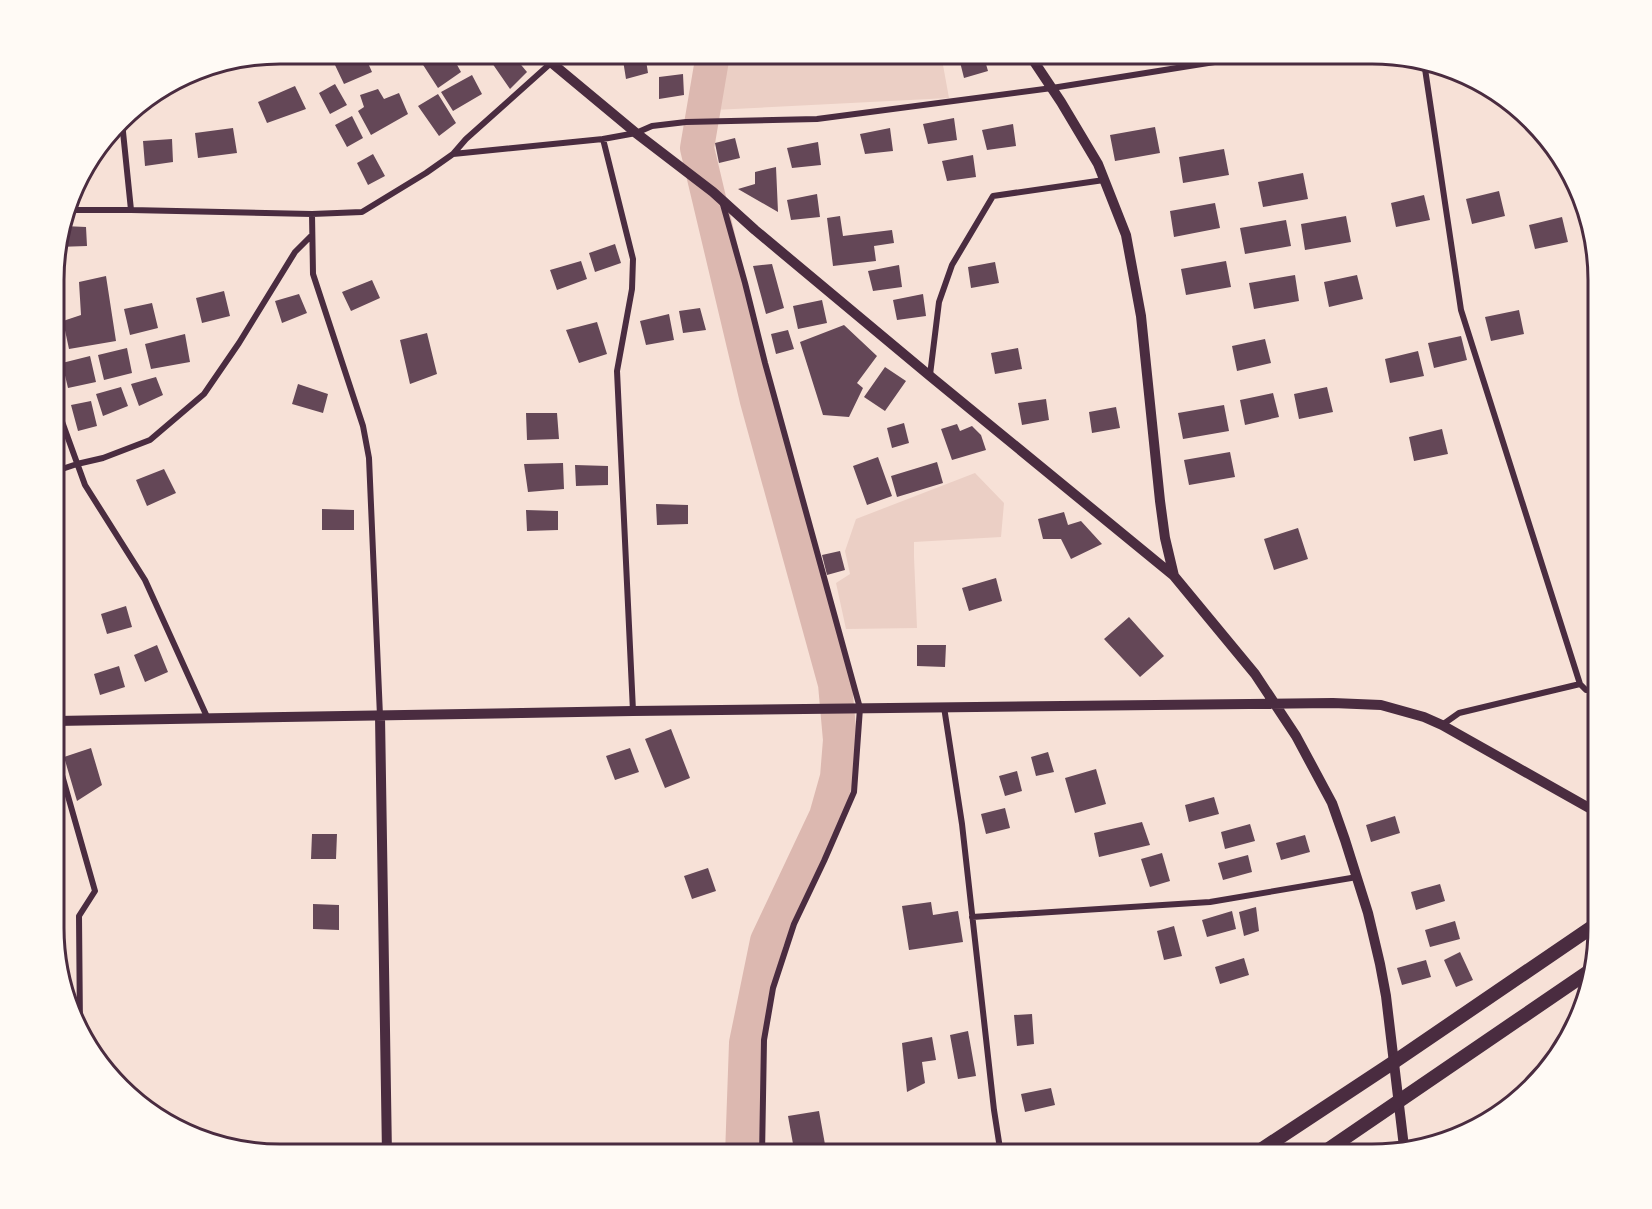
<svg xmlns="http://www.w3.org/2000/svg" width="1652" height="1209" font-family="'Golos Text',sans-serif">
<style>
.green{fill:#ebcfc5}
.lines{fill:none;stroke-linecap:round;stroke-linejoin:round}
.river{stroke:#dcb8b0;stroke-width:34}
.building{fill:#644757}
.minor{stroke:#4a2c40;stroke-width:6}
.tertiary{stroke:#4a2c40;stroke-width:10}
.trunk{stroke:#4a2c40;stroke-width:14}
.rim{fill:none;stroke:#4a2c40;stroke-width:3}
</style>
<rect width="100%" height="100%" fill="#f7e1d7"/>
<!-- green -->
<path class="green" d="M722 54H941L949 98 714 110Z
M975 473 1004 503 1001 537 914 542V557L917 628 846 629 836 583 850 574 845 551 856 519Z"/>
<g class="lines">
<!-- river -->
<path class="river" d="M713 54 697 148 757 401 835 684 840 740 837 777 826 816 767 941 746 1043 742 1155"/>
</g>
<!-- building -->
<path class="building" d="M357 54H364L372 72 344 84 335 65Z
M416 54H451L461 72 438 88Z
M505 54H512L527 72 510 89 492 63Z
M622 54H645L648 73 626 79Z
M958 54H983L988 71 964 78Z
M683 74 684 95 659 99V77Z
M472 75 482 94 453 111 441 92Z
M335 84 347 105 330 114 319 93Z
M295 86 306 109 267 123 258 102Z
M378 89 384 99 399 93 408 114 371 135 358 111 364 107 360 95Z
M438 94 456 123 439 136 418 106Z
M352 116 363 138 347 147 335 125Z
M954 118 957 140 928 144 923 124Z
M1013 124 1016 146 987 150 982 130Z
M1155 127 1160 153 1115 161 1110 135Z
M233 128 237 153 198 158 195 133Z
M890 128 893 151 865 154 860 134Z
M735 138 740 158 719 163 715 143Z
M172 139 173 162 145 166 143 141Z
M818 142 821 165 792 168 787 148Z
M1224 149 1229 175 1183 183 1179 157Z
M373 154 385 176 368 185 357 163Z
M973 155 976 177 947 181 942 161Z
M776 167 778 212 738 189 755 184V172Z
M1303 173 1308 199 1263 207 1258 182Z
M1499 191 1505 216 1472 224 1466 199Z
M817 194 820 217 791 220 787 200Z
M1424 195 1430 220 1396 227 1391 203Z
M1215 203 1220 228 1174 237 1170 211Z
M840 216 843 236 892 230 894 243 874 246 876 261 833 266 827 218Z
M1346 216 1351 242 1305 250 1301 224Z
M1562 217 1568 242 1535 249 1529 225Z
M1286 220 1291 246 1245 254 1240 228Z
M64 226 86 227 87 246 57 247Z
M615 244 621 263 595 272 589 253Z
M581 261 587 279 557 290 550 270Z
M1226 261 1231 287 1186 295 1181 269Z
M995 262 999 283 971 288 968 267Z
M772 264 784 308 766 314 753 266Z
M899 265 902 287 873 291 868 271Z
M1295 275 1299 301 1254 309 1249 283Z
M1357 275 1363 299 1329 307 1324 282Z
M106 276 116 341 69 349 63 321 81 315 79 282Z
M372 280 380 298 351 311 342 292Z
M224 291 230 316 202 323 196 298Z
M299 294 307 313 282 323 275 301Z
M923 294 926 316 897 320 893 300Z
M822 300 827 323 798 329 793 306Z
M152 303 158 328 130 335 124 309Z
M700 308 706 330 683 333 679 311Z
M1519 310 1524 334 1491 341 1485 317Z
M669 314 674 340 646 345 640 321Z
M597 322 607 354 579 363 566 330Z
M844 325 877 356 857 383 863 388 849 417 823 415 800 342Z
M788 330 794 349 776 354 771 334Z
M427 333 437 374 410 384 400 340Z
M185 334 190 362 151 369 145 344Z
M1461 336 1467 360 1434 368 1428 343Z
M1265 339 1271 363 1237 371 1232 346Z
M127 348 132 373 104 380 98 355Z
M1018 348 1022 369 995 374 991 353Z
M1418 351 1424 376 1390 383 1385 359Z
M90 356 96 382 68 388 62 363Z
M885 367 906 381 885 411 864 397Z
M156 377 163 395 139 406 131 384Z
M298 384 328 394 323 413 292 404Z
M121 387 128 406 103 416 96 394Z
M1327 387 1333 412 1299 419 1294 394Z
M1273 393 1279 417 1245 425 1240 400Z
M1046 399 1049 420 1022 425 1018 403Z
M91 401 97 426 78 431 71 405Z
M1224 405 1229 431 1183 439 1178 413Z
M1116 407 1120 428 1092 433 1089 412Z
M526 413H557L559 439 527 440Z
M904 423 909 443 892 448 887 428Z
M957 424 960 431 972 426 981 435 986 450 952 460 941 429Z
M1442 429 1448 454 1414 461 1409 437Z
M1230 452 1235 477 1189 485 1184 460Z
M878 457 892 496 867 505 853 466Z
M937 462 943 483 897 497 891 476Z
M563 463 564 489 528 492 524 464Z
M575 465 608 466V485L576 486Z
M164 469 176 493 147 506 136 480Z
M656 504 688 505V524L657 525Z
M322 509 354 510V530H322Z
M526 510 558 511V530L527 531Z
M1064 512 1068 525 1081 521 1102 544 1071 559 1061 539H1043L1038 519Z
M1298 528 1308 559 1274 570 1264 539Z
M840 551 845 570 827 575 822 555Z
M996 578 1002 601 969 611 962 588Z
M126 606 132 627 107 634 101 614Z
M1129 617 1164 656 1140 677 1104 639Z
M157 645 168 672 145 682 134 655Z
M917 645H946L945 667 917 666Z
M119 666 125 687 100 695 94 674Z
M671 729 690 778 665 788 645 739Z
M91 748 102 785 77 801 64 757Z
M630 748 639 772 615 780 606 756Z
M1048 752 1054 772 1036 776 1031 757Z
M1096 769 1106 804 1075 813 1065 778Z
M1017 771 1022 791 1005 796 999 776Z
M1214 797 1219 814 1189 822 1185 805Z
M1005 808 1010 828 986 834 981 814Z
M1395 816 1400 833 1371 842 1366 825Z
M1142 822 1150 845 1099 857 1094 833Z
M1250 824 1255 841 1225 849 1221 832Z
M312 834H337L336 859H311Z
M1305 835 1310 852 1281 860 1276 843Z
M1162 853 1170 881 1150 887 1141 859Z
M1248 855 1252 872 1223 880 1218 863Z
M708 868 716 891 692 899 684 876Z
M1440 884 1445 901 1416 910 1411 892Z
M931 902 933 915 958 911 963 942 909 950 902 906Z
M313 904 339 905V930L313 929Z
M1256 907 1259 931 1244 936 1239 912Z
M1232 911 1236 929 1207 937 1202 920Z
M1455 921 1460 939 1430 947 1425 930Z
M1174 926 1182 956 1164 960 1157 931Z
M1460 952 1473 980 1456 987 1444 960Z
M1244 958 1249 975 1220 984 1215 967Z
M1426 960 1431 977 1402 985 1397 968Z
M1032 1014 1034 1044 1017 1046 1014 1015Z
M968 1031 976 1076 958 1079 950 1035Z
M932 1037 936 1060 922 1062 925 1083 907 1092 902 1043Z
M1051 1088 1055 1105 1025 1112 1021 1094Z
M819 1111 826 1150 795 1155 788 1116Z"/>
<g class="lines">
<!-- minor -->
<path class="minor" d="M1424 62 1461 310 1580 684 1459 713 1442 725
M122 122 131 210
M603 139 633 259 632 289 617 371 633 711
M453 154 466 139 551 63 564 54
M722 201 745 283 765 363 860 708 854 792 824 861 794 924 773 988 764 1040 762 1155
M68 210H131L312 214 362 212 426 173 453 154 603 139 636 133 652 126 686 122 817 119 1052 88 1227 60 1281 54
M312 214 313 274 363 426 369 458 380 716
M930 375 939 302 952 265 993 196 1104 180
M56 405 85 485 145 580 208 719
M56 471 77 464 103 458 150 440 204 394 239 343 295 252 312 235
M1580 684 1586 690H1598
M944 707 962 824 994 1110 1001 1155
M56 754 95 891 79 916 80 1029
M972 917 1210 902 1357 877"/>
<!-- tertiary -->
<path class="tertiary" d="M541 54 636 133 713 192 755 230 930 376 1174 576
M1029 54 1061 102 1098 164 1126 235 1141 316 1160 501 1165 538 1174 576 1255 674 1296 736 1332 803 1345 840 1368 913 1380 964 1386 996 1404 1147
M380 716 387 1155
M56 721 633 711 1333 703 1381 705 1424 717 1442 725 1598 813"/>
<!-- trunk -->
<path class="trunk" d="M1253 1155 1394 1062 1598 923
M1320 1155 1591 970"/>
</g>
<!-- crop -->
<path d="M0 0H1652V1209H0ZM280 64H1372A216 216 0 0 1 1588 280V928A216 216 0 0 1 1372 1144H280A216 216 0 0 1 64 928V280A216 216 0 0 1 280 64Z" fill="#fffaf5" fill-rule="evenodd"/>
<path class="rim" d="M280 64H1372A216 216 0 0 1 1588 280V928A216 216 0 0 1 1372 1144H280A216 216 0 0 1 64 928V280A216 216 0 0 1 280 64Z"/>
</svg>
